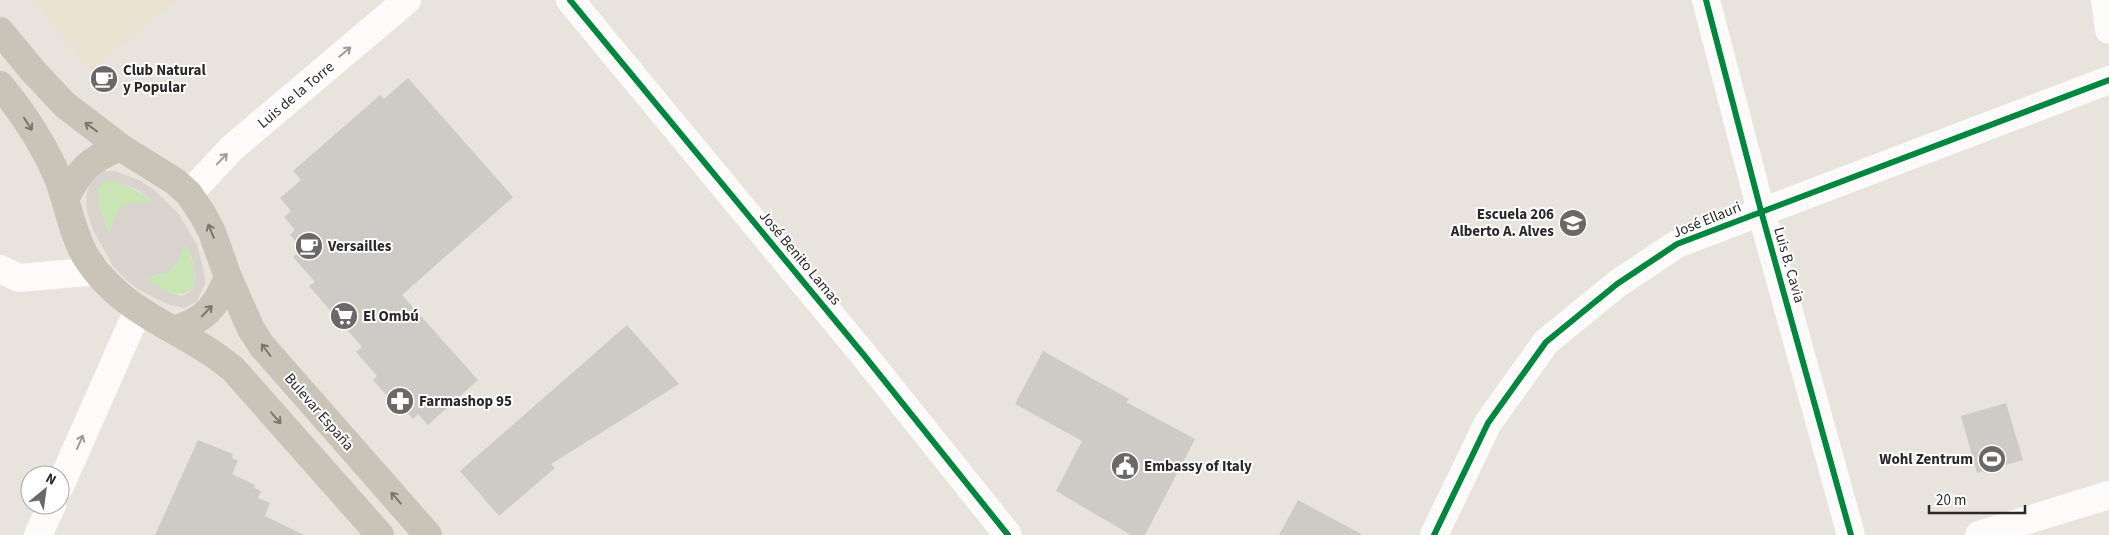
<svg xmlns="http://www.w3.org/2000/svg" width="2109" height="535" font-family="'Source Sans 3',sans-serif">
<style>
.education{fill:#ece2d1}
.green{fill:#c9e5b3}
.plaza{fill:#d8d3cd;fill-rule:evenodd}
.building{fill:#cecbc7}
.lines{fill:none;stroke-linecap:round;stroke-linejoin:round}
.minor{stroke:#fcfbfa;stroke-width:28}
.major{stroke:#c9c4b7;stroke-width:28}
.cycleway-casing{stroke:#fff;stroke-width:9}
.cycleway{stroke:#00873e;stroke-width:6}
.oneway{stroke:#9d9c9c}
.oneway2{stroke:#787670}
.labels{text-anchor:middle;dominant-baseline:central;stroke-width:4;stroke-linejoin:round;paint-order:stroke}
.poi-label{font-size:15px;font-weight:bold;fill:#282828;stroke:#fff;text-anchor:start}
.street-label{font-size:15px;fill:#282828;stroke:#fff}
</style>
<rect width="100%" height="100%" fill="#e8e3dd"/>
<!-- education -->
<path class="education" d="M33 0H177L90 71Z"/>
<!-- green -->
<path class="green" d="M106 180C125 182 139 192 154 202L117 212 109 233 98 202V187Z
M185 243C192 258 196 271 194 287 177 303 162 288 145 278 174 272 174 270 185 243Z"/>
<!-- plaza -->
<path class="plaza" d="M103 171H115L139 180 153 189 178 213 197 245 204 272 205 284 197 301 185 308 167 304 139 290 124 278 113 266 93 230 87 212 86 198 90 180ZM106 181 117 182 138 190 154 202 127 203 117 212 109 233 98 202V187ZM185 244 192 258 195 278 194 287 188 293 181 296 166 291 146 278 168 272 177 263Z"/>
<!-- building -->
<path class="building" d="M408 78 513 197 402 295 478 380 428 425 418 414 413 419 393 396 390 399 373 380 377 376 356 352 362 347 309 286 315 282 293 257 302 248 290 235 295 230 284 217 291 211 280 198 301 180 293 171 380 95 384 99Z
M627 325 679 384 551 464 555 468 499 516 460 471Z
M1043 351 1129 399 1126 402 1195 439 1145 535H1131L1056 491 1082 441 1015 404Z
M2006 403 2023 460 1977 473 1961 416Z
M198 440 233 454 232 458 238 461 232 474 255 485 254 488 261 491 258 498 270 503 265 516 304 535H155Z
M1298 500 1363 535H1279Z"/>
<g class="lines">
<!-- minor -->
<path class="minor" d="M570 0 863 354 1008 535
M1706 0 1761 211 1851 535
M2105 0 2109 30
M189 194 232 148 407 0
M0 269 19 278 97 271
M60 486 138 310
M38 535 52 505
M1434 535 1488 423 1546 342 1617 284 1677 244 2109 80
M1979 535 2109 495"/>
<!-- major -->
<path class="major" d="M0 31 33 71 65 105 120 147 176 182 189 194 203 215 212 232 228 277 251 329 262 346 428 535
M0 85C23 113 44 145 58 178 68 204 72 233 86 257 115 303 158 320 202 347 213 353 223 361 233 369L380 535
M65 199C80 169 89 160 120 147
M174 330C205 320 216 307 228 277"/>
<defs>
<path id="cycleway" d="M570 0 863 354 1008 535
M1706 0 1761 211 1851 535
M1434 535 1488 423 1546 342 1617 284 1677 244 2109 80"/>
</defs>
<!-- cycleway casing -->
<use href="#cycleway" class="cycleway-casing"/>
<!-- cycleway -->
<use href="#cycleway" class="cycleway"/>
</g>
<!-- one-way arrows -->
<defs><path id="oneway-shaft" d="M-6 0H5M1.5-3L5.5 0L1.5 3" fill="none" stroke-width="1.6" stroke-linecap="round" stroke-linejoin="round" transform="scale(1.25)"/></defs>
<g class="oneway">
<use href="#oneway-shaft" transform="translate(345 52) rotate(-40)"/>
<use href="#oneway-shaft" transform="translate(222 159) rotate(-46)"/>
<use href="#oneway-shaft" transform="translate(80 442) rotate(-66)"/>
</g>
<g class="oneway2">
<use href="#oneway-shaft" transform="translate(28 124) rotate(57)"/>
<use href="#oneway-shaft" transform="translate(91 127) rotate(-144)"/>
<use href="#oneway-shaft" transform="translate(211 231) rotate(-113)"/>
<use href="#oneway-shaft" transform="translate(207 311) rotate(-47)"/>
<use href="#oneway-shaft" transform="translate(266 350) rotate(-127)"/>
<use href="#oneway-shaft" transform="translate(276 418) rotate(49)"/>
<use href="#oneway-shaft" transform="translate(396 498) rotate(-131)"/>
</g>
<!-- icons -->
<defs>
<symbol id="cafe-disc" viewBox="-11 -11 22 22"><circle r="9.5" fill="#6b6967" stroke="#fff"/><path d="M-5.5-4.5H6V0H3Q3 3.5 0 3.5H-2.5Q-5.5 3.5-5.5 0ZM3-3.2v2h1.7v-2ZM-6 4.5H4V6H-6Z" fill="#fff"/></symbol>
<symbol id="school-disc" viewBox="-11 -11 22 22"><circle r="9.5" fill="#6b6967" stroke="#fff"/><path d="M0-5L7-2L0 1L-7-2ZM-4 1L0 2.5L4 1V4Q0 6-4 4Z" fill="#fff"/></symbol>
<symbol id="supermarket-disc" viewBox="-11 -11 22 22"><circle r="9.5" fill="#6b6967" stroke="#fff"/><path d="M-6-5.5h2.5l.6 2H6L4.5 2H-2.5L-4.4-4H-6ZM-1.5 3.2a1.3 1.3 0 1 0 .1 0ZM3 3.2a1.3 1.3 0 1 0 .1 0Z" fill="#fff"/></symbol>
<symbol id="pharmacy-disc" viewBox="-11 -11 22 22"><circle r="9.5" fill="#6b6967" stroke="#fff"/><path d="M-2-6h4v4h4v4h-4v4h-4v-4h-4v-4h4Z" fill="#fff"/></symbol>
<symbol id="stadium-disc" viewBox="-11 -11 22 22"><circle r="9.5" fill="#6b6967" stroke="#fff"/><path d="M0-5a6.5 5 0 1 0 0 10a6.5 5 0 1 0 0-10ZM-3.5-1.8h7v3.6h-7Z" fill="#fff"/></symbol>
<symbol id="civic-disc" viewBox="-11 -11 22 22"><circle r="9.5" fill="#6b6967" stroke="#fff"/><path d="M-.6-6.5H3V-4.5H.6V-3L4-1V1h2V6H-6V1h2V-1L-.6-3ZM-1.2 2.5V6h2.4V2.5Z" fill="#fff"/></symbol>
</defs>
<g fill-rule="evenodd">
<use href="#cafe-disc" x="88" y="63" width="32" height="32"/>
<use href="#school-disc" x="1557" y="207" width="32" height="32"/>
<use href="#cafe-disc" x="293" y="230" width="32" height="32"/>
<use href="#supermarket-disc" x="328" y="300" width="32" height="32"/>
<use href="#pharmacy-disc" x="384" y="385" width="32" height="32"/>
<use href="#stadium-disc" x="1976" y="443" width="32" height="32"/>
<use href="#civic-disc" x="1109" y="450" width="32" height="32"/>
</g>
<g class="labels">
<!-- poi labels -->
<g class="poi-label">
<text x="123" y="70">Club Natural<tspan x="123" dy="17">y Popular</tspan></text>
<text x="1554" y="214" text-anchor="end">Escuela 206<tspan x="1554" dy="17">Alberto A. Alves</tspan></text>
<text x="328" y="246">Versailles</text>
<text x="363" y="316">El Ombú</text>
<text x="419" y="401">Farmashop 95</text>
<text x="1973" y="459" text-anchor="end">Wohl Zentrum</text>
<text x="1144" y="466">Embassy of Italy</text>
</g>
<!-- street labels -->
<g class="street-label">
<text transform="translate(296 95) rotate(-40)">Luis de la Torre</text>
<text transform="translate(1707 220) rotate(-22)">José Ellauri</text>
<text transform="translate(800 258) rotate(50)">José Benito Lamas</text>
<text transform="translate(1789 265) rotate(74)">Luis B. Cavia</text>
<text transform="translate(319 412) rotate(49)">Bulevar España</text>
</g>
</g>
<!-- north arrow -->
<g transform="translate(45 490) rotate(29)"><circle r="24" fill="#ffffff" stroke="#a9a9a9"/>
<path d="M0-4L9 19L0 12L-9 19Z" fill="#6b6967"/>
<text y="-8" font-size="14" font-weight="bold" text-anchor="middle" fill="#282828">N</text>
</g>
<!-- scale -->
<path d="M1929 505v8h96v-8" fill="none" stroke="#282828" stroke-width="2.5"/>
<text x="1936" y="505" font-size="15" fill="#282828" stroke="#ffffff" stroke-width="4" paint-order="stroke">20 m</text>
</svg>
